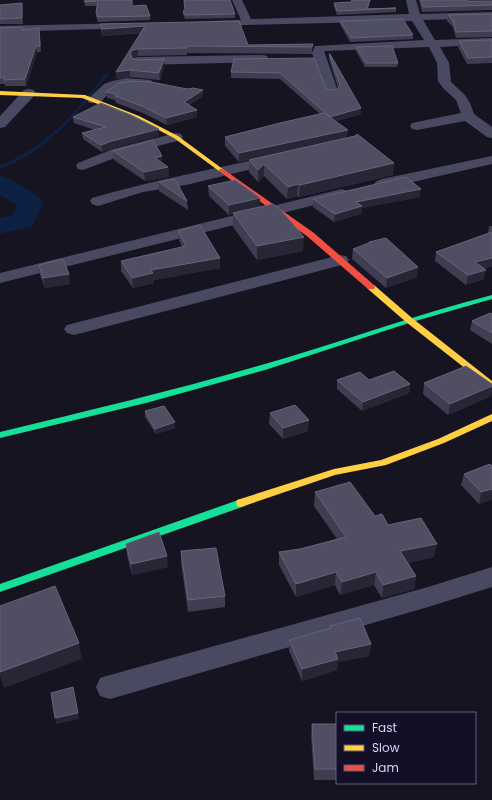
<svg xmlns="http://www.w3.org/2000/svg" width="492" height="800" font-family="Poppins,sans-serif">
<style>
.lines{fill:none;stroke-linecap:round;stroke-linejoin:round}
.stream{fill:#0d2144;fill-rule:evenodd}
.river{fill:#0d2144;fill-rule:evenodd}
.street{fill:#4a4962;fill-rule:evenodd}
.fast{fill:#16e098;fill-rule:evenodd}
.slow{fill:#ffcf43;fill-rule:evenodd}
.jam{fill:#f24e42;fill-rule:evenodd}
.wall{fill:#403d50}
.shaded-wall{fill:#282635}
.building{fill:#504e63;stroke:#66637b}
</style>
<rect width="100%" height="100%" fill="#161421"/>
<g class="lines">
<!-- stream -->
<path class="stream" d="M107 72 110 73C80 111 47 152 0 169V166C19 157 38 146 54 132 74 114 90 93 107 72Z"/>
<!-- river -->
<path class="river" d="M0 176C13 180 36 192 44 203L32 226 0 234V218L12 215 17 205 0 195Z"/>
<!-- street -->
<path class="street" d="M232 0H242L251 19 409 14 406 0H416L420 14 492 12V18L423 20 435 40 492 38V44L440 47 449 63 451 82 465 95 470 103 474 114 492 127V138L487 137 465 121 417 130 412 129 410 126 412 123 461 113 456 100 443 88 438 81 437 63 429 47 324 51 338 91 337 94H327L326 91 312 53 315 46 424 40 412 21 207 26 206 24 211 21 241 20Z
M130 23 136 26 134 28 0 32V26Z
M263 55 267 56 269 59 267 62 138 65 134 64 132 61 134 58 138 57Z
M127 78 151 80 153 83 151 86C140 89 127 83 116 88 108 91 105 99 99 103H89L87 100 104 84 112 81Z
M29 89 34 90 35 93 34 96 5 127 0 128V116L24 90Z
M176 133 181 134 183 137 181 140 123 155 83 170 78 169 76 166 78 163 113 149Z
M276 155 281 156 283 159 281 162 186 185 143 192 98 206 92 204 90 201 92 198C153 180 215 169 276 155Z
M492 156V164L382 189 377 187 374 184 377 181 382 179Z
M342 189 347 191 350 194 347 197 0 283V273Z
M340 255 346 256 349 260 346 264 74 335 67 333 64 329 67 325Z
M492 567V587L428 607 110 699 100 696 96 687 100 678 110 675 428 587Z"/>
<!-- fast -->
<path class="fast" d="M492 295V299L412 322 265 370 146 403 0 438V432C86 411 173 391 258 366 336 344 413 315 492 295Z
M241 499 245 500 246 503 245 506 0 592V584Z"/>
<!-- slow -->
<path class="slow" d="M0 91 85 95 139 116 178 136 224 170 219 171 174 138 135 118 82 98 0 95Z
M368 285H374L412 318 492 381V388L489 387 406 322 368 289 367 287Z
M492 414V421L444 443 386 465 335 475 241 507 237 506 236 503 237 500 334 469 381 460 438 439Z"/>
<!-- jam -->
<path class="jam" d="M219 169H223L314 233 374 285 375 287 374 289H368L308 237 219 171Z"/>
</g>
<!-- wall -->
<path class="wall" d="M85 0 132 6 150 16V20L98 22 96 16V12L97 6H85Z
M352 0H370L368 9 396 8V12L337 15 334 6V3L351 2Z
M419 0H467L468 1H492V10L422 12Z
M22 3 23 9V24H0V5Z
M183 11 235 14V18L185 19 183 14Z
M492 14V37L456 38 453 27 447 21 448 15Z
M340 21 413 35V39L350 42 340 24Z
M100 24 248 45 313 44 312 51V54L187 53V55L138 56 134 57 132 58 164 66 160 80 130 77 117 79 116 72 141 33 102 36 101 31Z
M0 28 22 30 40 34 41 52H37L26 86H5V84H0Z
M492 40V63L467 64 458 47 459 41Z
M356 47 398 63 397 67H365L356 51Z
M329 54 361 114 336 121 347 138 393 175 299 197 297 196 287 199 264 176 258 182 249 172V160L340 139 239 162 225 146V137L320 114 280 79 231 78V72L314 58 326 89 337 90 338 88 329 59Z
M106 92 203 96 189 105 197 117 167 125 143 113 116 103 115 100 107 98Z
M73 117 159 136 113 148 102 152 83 139 82 133 95 130 74 123Z
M113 151 162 156V163L168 167 169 177 145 181 114 160Z
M159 182 187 201 188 210 159 191Z
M208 186 260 207 303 251 257 260 233 227V214L229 215 209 196Z
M420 197 362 208 361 214 334 222 313 207V199Z
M489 226H492V266L484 269V279L466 285 435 261 436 252 488 234Z
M178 231 220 258V268L154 280V283L133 288 121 271V261L182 247 179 240Z
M369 242 417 277 386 288 352 259 353 249 369 244Z
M39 265 70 284 45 288 40 275Z
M492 314V344L470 330 472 321Z
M337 380 410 384 409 393 362 411 337 389Z
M424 383 491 396 448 415 423 394Z
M145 411 175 428 156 434 145 417Z
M270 413 308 431 283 439 269 424Z
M492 466V499L479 504 461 485 464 474Z
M315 492 375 516 388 525 434 557 408 563 416 576 414 589 382 598 374 585 340 595 335 585 296 597 279 565V552L300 549 337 539 314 506Z
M126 544 168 567 132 575 127 555Z
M181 551 225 596V607L188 612 181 563Z
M330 626 371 644 369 656 338 662 337 670 302 681 289 651V640L330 628Z
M312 724H337V780H314L311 735Z"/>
<!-- shaded-wall -->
<path class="shaded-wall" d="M22 3 23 9V24L22 18Z
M145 26 146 32 102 36V29Z
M36 46 37 52 26 86 25 79Z
M138 49V56L134 57 131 60 130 53 133 50Z
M164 59V66L160 80 159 73Z
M130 70V77L117 79 116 72Z
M203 90V96L184 108V102Z
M361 108V114L330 123V117Z
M197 110V117L167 125 166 118Z
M159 129V136L113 148 102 152 101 145 112 141Z
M348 130 347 138 239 162V153Z
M162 156V165L155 158Z
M394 163 393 175 299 197 300 185Z
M264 164V176L258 182V170Z
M168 167 169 177 145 181 144 172Z
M298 184 297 196 287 199 288 187Z
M421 189 420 197 362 208 361 214 334 222 335 214 356 202Z
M260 198V207L229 215V205Z
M304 237 303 251 257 260V246Z
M220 258V268L154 280V283L133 288 132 278 151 270Z
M492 258V266L474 271 475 262Z
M418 267 417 277 386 288 387 278Z
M486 270 484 279 466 285 468 275Z
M69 274 70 284 45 288 43 278Z
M410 384 409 393 362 411 363 402Z
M492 386V391L491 396 448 415 450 404Z
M309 420 308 431 283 439V428Z
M175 422V428L156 434 155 429Z
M492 489V499L479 504 481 492Z
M437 544 434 557 398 565 400 551Z
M167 556 168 567 132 575 131 564Z
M336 572 335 585 296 597V584Z
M376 572 374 585 340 595 342 582Z
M416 576 414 589 382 598 383 585Z
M79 643 82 659 4 688 0 675V672Z
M371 644 369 656 338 662 337 670 302 681V669L335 652Z
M74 693 79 719 56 724 55 718Z"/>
<!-- building -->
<path class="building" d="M85 0H132V6L146 5 150 16 98 17 96 12 98 1 84 2Z
M184 0H230L235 14 185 15 183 11 185 10Z
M352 0H370L367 9 396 8 337 11 334 3 351 2Z
M421 0H467L468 1H492V5L423 7Z
M22 3V18L0 19V5Z
M492 14V31L456 32 453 21 448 15Z
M403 19 413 35 351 38 340 21Z
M239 21 248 45 313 44 312 47 187 46V48L138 49 133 50 130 53 132 58 137 60 164 59 159 73 130 70 116 72 145 26 102 29 100 24Z
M22 27V30L39 28 40 46H36L25 79 4 80 5 77 0 78V28Z
M492 40V57L468 58 459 41Z
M392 46 398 63H366L356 47Z
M329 54H330L361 108 330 117 280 73 231 72 234 59 314 58 326 89 337 90 340 85Z
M131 81 151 82 187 89 193 88 203 90 184 102 197 110 166 118 142 106 115 96 118 94 106 92 119 83Z
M101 103 131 115 159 129 112 141 101 145 82 133 106 127 73 117Z
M324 113 348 130 239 153 225 137 280 123Z
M357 134 394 163 300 185 298 184 288 187 264 164 258 170 249 160 355 136Z
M153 140 162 156 155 158 168 167 144 172 113 151Z
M406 177 421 189 356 202 362 206 335 214 313 199Z
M175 179 187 201 159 182Z
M235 180 260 198 229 205 208 186Z
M273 204 279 208 304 237 257 246 233 213Z
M200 225 220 258 151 270 153 273 132 278 121 261 186 246 178 231Z
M492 232V258L475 262 486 270 468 275 436 252Z
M386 238 418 267 387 278 353 249 369 243V242Z
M63 259 69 274 43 278 39 265Z
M490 313 492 314V333L472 321Z
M466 366 492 384V386L450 404 424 383Z
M394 371 410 384 363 402 337 380 360 372 369 380Z
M295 405 309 420 283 428 270 413Z
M164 406 175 422 155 429 145 411Z
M490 464 492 466V489L481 492 464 474Z
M350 482 375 516 382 514 388 525 421 518 437 544 400 551 416 576 383 585 376 572 342 582 336 572 296 584 279 552 300 549 346 537 315 492Z
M159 532 167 556 131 564 126 544Z
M216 548 225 596 188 600 181 551Z
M55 586 79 643 0 672V606Z
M360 618 371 644 335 652 338 659 302 669 289 640 331 628 330 626Z
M73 687 78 713 55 718 51 693Z
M312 724H337V769H315Z"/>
<!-- legend -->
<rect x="336" y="712" width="140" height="72" fill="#130f26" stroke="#625e7d"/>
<rect x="344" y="725" width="20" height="6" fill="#16e098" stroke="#625e7d"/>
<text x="372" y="732" font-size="12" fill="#d9d4ff">Fast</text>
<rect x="344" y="745" width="20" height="6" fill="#ffcf43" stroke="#625e7d"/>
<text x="372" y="752" font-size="12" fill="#d9d4ff">Slow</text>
<rect x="344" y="765" width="20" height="6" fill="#f24e42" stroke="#625e7d"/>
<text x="372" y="772" font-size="12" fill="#d9d4ff">Jam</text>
</svg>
